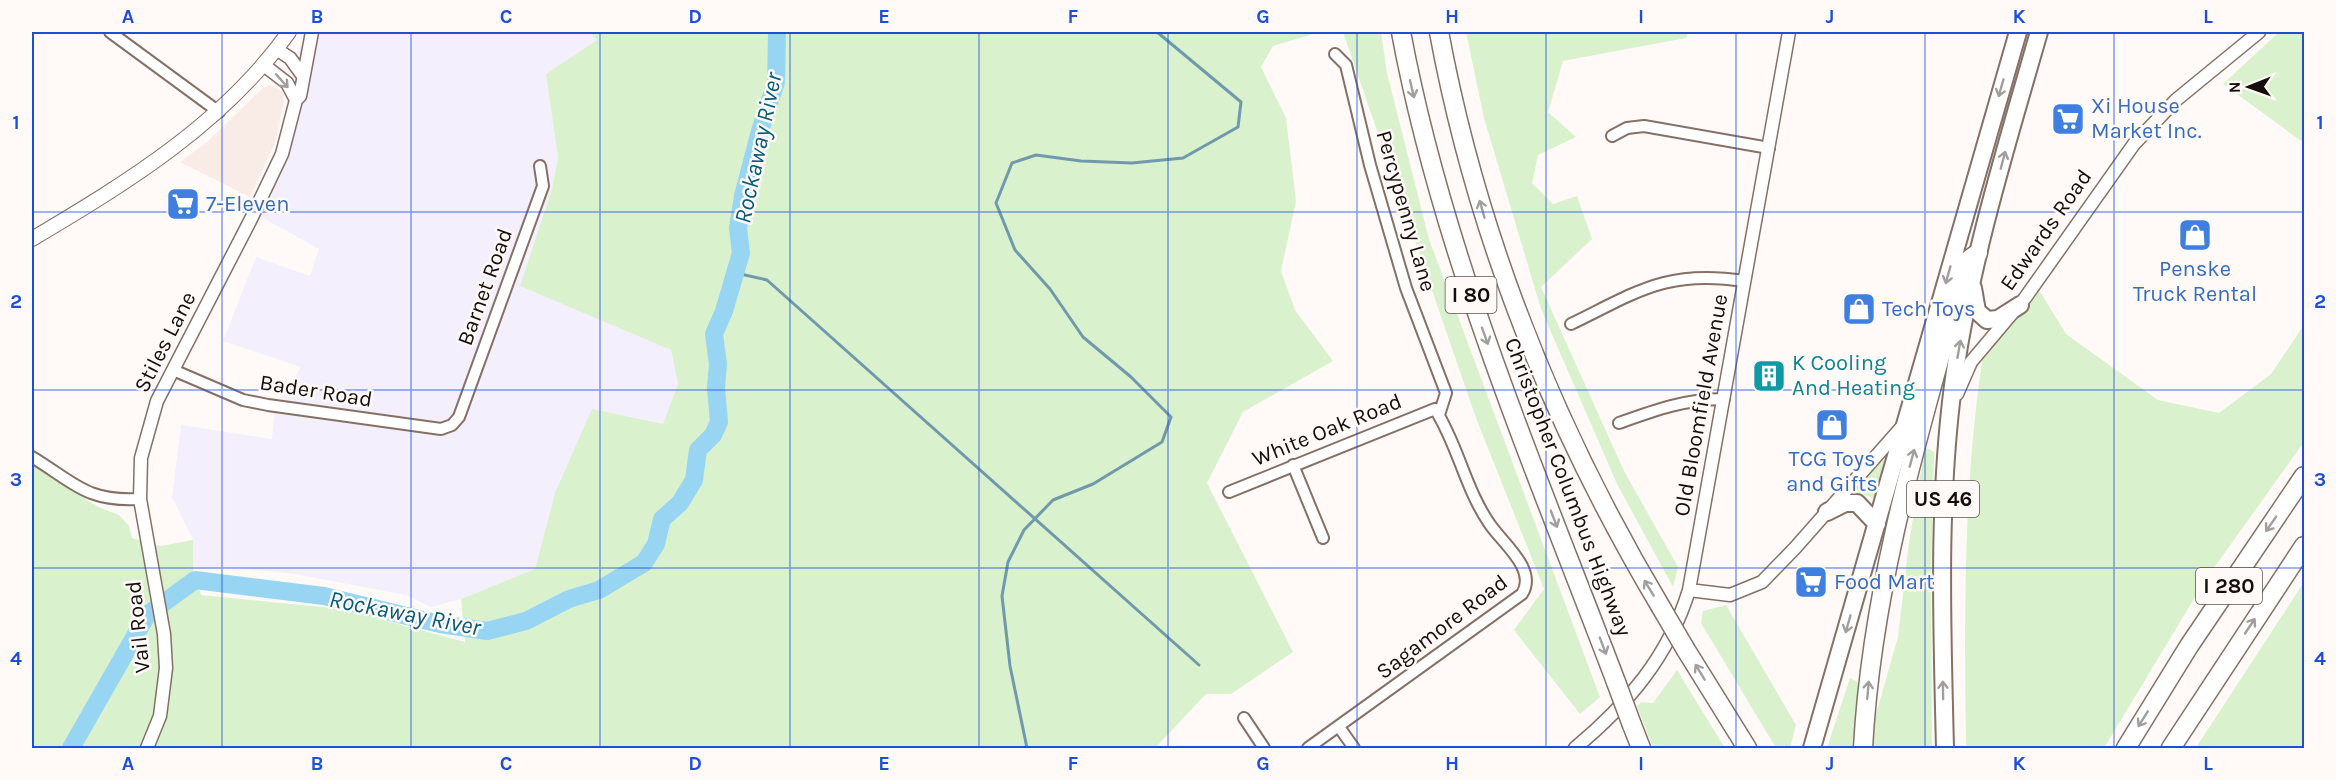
<svg xmlns="http://www.w3.org/2000/svg" width="2336" height="780" font-family="Karla,sans-serif">
<style>
.built{fill:#f9ece6}
.industrial{fill:#f3effc}
.green{fill:#daf1cd}
.lines{fill:none;stroke-linecap:round;stroke-linejoin:round}
.stream{stroke:#7099ac;stroke-width:3}
.river{stroke:#97d5f2;stroke-width:18}
.minor-casing{stroke:#857066;stroke-width:14}
.tertiary-casing{stroke:#857066;stroke-width:15}
.secondary-casing{stroke:#857066;stroke-width:16}
.trunk-casing{stroke:#857066;stroke-width:20}
.motorway-casing{stroke:#857066;stroke-width:21}
.minor{stroke:#fff;stroke-width:10}
.tertiary{stroke:#fff;stroke-width:12}
.secondary{stroke:#fff;stroke-width:14}
.trunk{stroke:#fff;stroke-width:16}
.motorway{stroke:#fff;stroke-width:18}
.motorway-bridge-casing{stroke:#857066;stroke-width:21;stroke-linecap:butt}
.motorway-bridge{stroke:#fff;stroke-width:18}
.oneway{stroke:#a19e9d}
.grid{fill:none;stroke:#1d4ed8;stroke-width:1.5;stroke-opacity:0.55}
.labels{text-anchor:middle;dominant-baseline:central;stroke-width:5;stroke-linejoin:round;paint-order:stroke}
.shield{fill:#fffaf8;stroke:#5b5451;stroke-width:1.5}
.shield-label{font-size:21px;font-weight:bold;fill:#150d09}
.shop-label{font-size:22px;fill:#366cbe;stroke:#fffaf8;text-anchor:start}
.street-label{font-size:22px;fill:#150d09;stroke:#fffaf8}
.culture-label{font-size:22px;fill:#0d838f;stroke:#fffaf8;text-anchor:start}
.water-label{font-size:24px;font-style:italic;fill:#065b77;stroke:#fffaf8}
.neatline{fill:none;stroke:#1d4ed8;stroke-width:2}
.grid-label{font-size:20px;text-anchor:middle;font-weight:bold;fill:#1d4ed8}
</style>
<rect width="100%" height="100%" fill="#fffaf8"/>
<!-- built -->
<path class="built" d="M270 85 283 92 284 100 275 143 250 197 180 162 207 142 263 88Z"/>
<!-- industrial -->
<path class="industrial" d="M312 32H590L597 40 546 74 558 157 552 189 521 286 671 350 678 384 663 425 555 493 535 569 461 599 431 607 406 595 295 574 240 568 193 569V540L172 497 181 425 272 439 275 406 301 367 223 341 256 257 310 276 319 249 254 213 265 193 299 86 286 67Z"/>
<!-- green -->
<path class="green" d="M590 32H1320L1273 46 1261 67 1286 118 1296 201 1281 271 1295 310 1333 361 1243 412 1207 483 1293 652 1231 694H1206L1155 748H32V464L96 506 119 515 129 526 132 538 161 546 193 540V569L201 595 342 609 465 642 461 599 535 569 555 493 592 409 663 424 678 384 671 350 520 286 552 189 558 157 546 74 597 40Z
M1343 32H1381L1387 73 1429 239 1600 697 1580 714 1514 630 1544 589 1476 418Z
M1466 32H1689L1686 38 1563 61 1548 112 1576 137 1538 155 1532 183 1553 204 1577 196 1592 239 1541 287 1624 471 1678 567 1673 587 1617 484 1541 309 1484 118Z
M2279 32H2304V143L2223 84Z
M2039 290 2066 334 2158 400 2219 413 2271 374 2304 325V442L2206 579 2104 748H1966C1964 608 1963 469 1987 330L1999 337Z
M1925 447 1934 452 1931 571 1932 748H1872V728L1898 637 1909 542Z
M1885 458 1887 459 1875 498 1852 492Z
M2304 582V748H2196L2199 743Z
M1726 605 1796 725 1790 748H1776L1701 623 1703 611Z
M1677 670 1725 748H1653L1637 706 1641 702 1653 703Z
M1850 678 1859 683 1853 748H1827Z"/>
<g class="lines">
<!-- stream -->
<path class="stream" d="M736 273 767 280 1199 665
M1027 748 1010 666 1002 596 1008 562 1024 530 1053 500 1093 484 1162 442 1171 417 1131 377 1083 337 1050 289 1015 250 996 203 1012 163 1036 155 1081 161 1132 163 1183 158 1238 127 1241 102 1157 32"/>
<!-- river -->
<path class="river" d="M71 748 147 615 195 580 324 596 440 624 487 631 526 621 569 599 599 590 644 563 656 544 662 519 680 503 694 480 698 450 713 435 719 422 716 388 718 364 714 334 724 311 741 253 738 228 743 196 760 131 776 82 777 32"/>
<defs>
<path id="minor" d="M110 32 219 112
M1335 54 1346 65 1370 165 1406 288 1446 393 1439 415
M1612 136 1627 128 1644 126 1769 148
M1571 324C1637 292 1667 269 1744 281
M173 370 243 400 268 405 441 429 452 425 459 417 543 186 540 166
M1619 423C1655 410 1685 399 1724 399
M32 457C75 483 86 502 140 499
M1293 465 1323 538
M1229 492 1435 409C1458 445 1465 488 1489 523 1501 542 1538 569 1522 594L1308 748
M1244 718 1264 748
M1339 727 1354 748"/>
<path id="tertiary" d="M276 49 290 58 303 76
M265 66 287 83 296 100
M1957 394 1971 362 2025 298 2134 144 2176 100 2259 32
M1689 590 1730 595 1762 582 1795 548 1901 428
M147 748 160 716 166 668 164 634 140 499 141 458 157 401 251 219 282 154 296 100 300 96 312 32
M1575 748C1627 705 1669 656 1689 590L1789 32"/>
<path id="secondary" d="M32 239C128 182 223 124 289 32"/>
<path id="trunk" d="M1973 288 1977 311 1987 320 1998 319 2020 305
M1827 512 1845 503H1857L1877 524
M1812 748 2018 32
M1945 748C1942 623 1937 496 1955 371 1972 256 2007 144 2039 32"/>
<path id="motorway" d="M1401 32C1443 257 1535 468 1616 682
M1439 32C1477 237 1555 430 1662 609
M1686 650 1747 748
M1632 725 1641 748
M1863 748C1872 581 1922 422 1967 261L1978 253
M2126 748 2189 646 2304 476
M2171 748 2304 546"/>
</defs>
<!-- minor casing -->
<use href="#minor" class="minor-casing"/>
<!-- tertiary casing -->
<use href="#tertiary" class="tertiary-casing"/>
<!-- secondary casing -->
<use href="#secondary" class="secondary-casing"/>
<!-- trunk casing -->
<use href="#trunk" class="trunk-casing"/>
<!-- motorway casing -->
<use href="#motorway" class="motorway-casing"/>
<!-- minor -->
<use href="#minor" class="minor"/>
<!-- tertiary -->
<use href="#tertiary" class="tertiary"/>
<!-- secondary -->
<use href="#secondary" class="secondary"/>
<!-- trunk -->
<use href="#trunk" class="trunk"/>
<!-- motorway -->
<use href="#motorway" class="motorway"/>
<defs>
<path id="motorway-bridge" d="M1662 609 1686 650
M1616 682 1632 725"/>
</defs>
<!-- motorway-bridge casing -->
<use href="#motorway-bridge" class="motorway-bridge-casing"/>
<!-- motorway-bridge -->
<use href="#motorway-bridge" class="motorway-bridge"/>
</g>
<!-- one-way arrows -->
<defs><path id="oneway-shaft" d="M-6 0H5M1.5-3L5.5 0L1.5 3" fill="none" stroke-width="1.6" stroke-linecap="round" stroke-linejoin="round" transform="scale(1.5)"/></defs>
<g class="oneway">
<use href="#oneway-shaft" transform="translate(282 81) rotate(48)"/>
<use href="#oneway-shaft" transform="translate(2001 88) rotate(106)"/>
<use href="#oneway-shaft" transform="translate(1412 89) rotate(77)"/>
<use href="#oneway-shaft" transform="translate(2003 160) rotate(-75)"/>
<use href="#oneway-shaft" transform="translate(1482 209) rotate(-106)"/>
<use href="#oneway-shaft" transform="translate(1948 275) rotate(106)"/>
<use href="#oneway-shaft" transform="translate(1485 336) rotate(70)"/>
<use href="#oneway-shaft" transform="translate(1959 349) rotate(-80)"/>
<use href="#oneway-shaft" transform="translate(1912 458) rotate(-75)"/>
<use href="#oneway-shaft" transform="translate(1554 519) rotate(69)"/>
<use href="#oneway-shaft" transform="translate(2271 524) rotate(125)"/>
<use href="#oneway-shaft" transform="translate(1649 588) rotate(-121)"/>
<use href="#oneway-shaft" transform="translate(1848 624) rotate(106)"/>
<use href="#oneway-shaft" transform="translate(2250 626) rotate(-56)"/>
<use href="#oneway-shaft" transform="translate(1603 646) rotate(69)"/>
<use href="#oneway-shaft" transform="translate(1700 672) rotate(-121)"/>
<use href="#oneway-shaft" transform="translate(1868 690) rotate(-85)"/>
<use href="#oneway-shaft" transform="translate(1943 690) rotate(-91)"/>
<use href="#oneway-shaft" transform="translate(2143 719) rotate(122)"/>
</g>
<!-- grid -->
<path class="grid" d="M222 32V748M411 32V748M600 32V748M790 32V748M979 32V748M1168 32V748M1357 32V748M1546 32V748M1736 32V748M1925 32V748M2114 32V748M32 212H2304M32 390H2304M32 568H2304"/>
<!-- icons -->
<defs>
<symbol id="supermarket-square" viewBox="-11 -11 22 22"><rect x="-9" y="-9" width="18" height="18" rx="4" fill="#3f7fe0" stroke="#fffaf8"/><path d="M-6-5.5h2.5l.6 2H6L4.5 2H-2.5L-4.4-4H-6ZM-1.5 3.2a1.3 1.3 0 1 0 .1 0ZM3 3.2a1.3 1.3 0 1 0 .1 0Z" fill="#fff"/></symbol>
<symbol id="shop-square" viewBox="-11 -11 22 22"><rect x="-9" y="-9" width="18" height="18" rx="4" fill="#3f7fe0" stroke="#fffaf8"/><path d="M-5-2.5h2.3a2.7 3.5 0 0 1 5.4 0H5L5.5 6h-11ZM-1.5-2.5h3a1.5 2.3 0 0 0-3 0Z" fill="#fff"/></symbol>
<symbol id="building-square" viewBox="-11 -11 22 22"><rect x="-9" y="-9" width="18" height="18" rx="4" fill="#0f9aa8" stroke="#fffaf8"/><path d="M-4-6H4V6H1V3H-1V6H-4ZM-2.5-4.3h1.7v1.8h-1.7ZM.8-4.3h1.7v1.8H.8ZM-2.5-1h1.7V.8h-1.7ZM.8-1h1.7V.8H.8Z" fill="#fff"/></symbol>
</defs>
<g fill-rule="evenodd">
<use href="#supermarket-square" x="2049" y="100" width="38" height="38"/>
<use href="#supermarket-square" x="164" y="185" width="38" height="38"/>
<use href="#shop-square" x="2176" y="216" width="38" height="38"/>
<use href="#shop-square" x="1840" y="290" width="38" height="38"/>
<use href="#building-square" x="1750" y="357" width="38" height="38"/>
<use href="#shop-square" x="1813" y="406" width="38" height="38"/>
<use href="#supermarket-square" x="1792" y="563" width="38" height="38"/>
</g>
<g class="labels">
<!-- shield labels -->
<g class="shield">
<rect x="1445.5" y="277" width="51" height="36" rx="4.5"/>
<rect x="1907" y="481" width="72" height="36" rx="4.5"/>
<rect x="2196" y="568" width="66" height="36" rx="4.5"/>
</g>
<g class="shield-label">
<text x="1471" y="295">I 80</text>
<text x="1943" y="499">US 46</text>
<text x="2229" y="586">I 280</text>
</g>
<!-- shop labels -->
<g class="shop-label">
<text x="2091" y="106">Xi House<tspan x="2091" dy="25">Market Inc.</tspan></text>
<text x="206" y="204">7-Eleven</text>
<text x="2195" y="269" text-anchor="middle">Penske<tspan x="2195" dy="25">Truck Rental</tspan></text>
<text x="1882" y="309">Tech Toys</text>
<text x="1832" y="459" text-anchor="middle">TCG Toys<tspan x="1832" dy="25">and Gifts</tspan></text>
<text x="1834" y="582">Food Mart</text>
</g>
<!-- street labels -->
<g class="street-label">
<text transform="translate(1406 211) rotate(74)">Percypenny Lane</text>
<text transform="translate(2046 230) rotate(-55)">Edwards Road</text>
<text transform="translate(485 287) rotate(-70)">Barnet Road</text>
<text transform="translate(165 342) rotate(-63)">Stiles Lane</text>
<text transform="translate(316 391) rotate(9)">Bader Road</text>
<text transform="translate(1701 405) rotate(-80)">Old Bloomfield Avenue</text>
<text transform="translate(1327 430) rotate(-22)">White Oak Road</text>
<text transform="translate(1568 487) rotate(69)">Christopher Columbus Highway</text>
<text transform="translate(138 627) rotate(-96)">Vail Road</text>
<text transform="translate(1442 627) rotate(-37)">Sagamore Road</text>
</g>
<!-- culture labels -->
<g class="culture-label">
<text x="1792" y="363">K Cooling<tspan x="1792" dy="25">And Heating</tspan></text>
</g>
<!-- water labels -->
<g class="water-label">
<text transform="translate(758 148) rotate(-78)">Rockaway River</text>
<text transform="translate(405 613) rotate(11)">Rockaway River</text>
</g>
</g>
<!-- border -->
<rect width="2336" height="780" fill="none" stroke="#fffaf8" stroke-width="66"/>
<!-- north arrow -->
<g transform="translate(2249 87) rotate(269)" stroke="#fffaf8" stroke-width="4.5" paint-order="stroke">
<path d="M0-4.5L10 22L0 15L-10 22Z" fill="#150d09"/>
<text y="-9" font-size="16" font-weight="bold" text-anchor="middle" fill="#150d09">N</text>
</g>
<rect x="33" y="33" width="2270" height="714" class="neatline"/>
<g class="grid-label">
<text x="128" y="23">A</text>
<text x="317" y="23">B</text>
<text x="506" y="23">C</text>
<text x="695" y="23">D</text>
<text x="884" y="23">E</text>
<text x="1073" y="23">F</text>
<text x="1263" y="23">G</text>
<text x="1452" y="23">H</text>
<text x="1641" y="23">I</text>
<text x="1830" y="23">J</text>
<text x="2019" y="23">K</text>
<text x="2208" y="23">L</text>
<text x="16" y="129">1</text>
<text x="2320" y="129">1</text>
<text x="16" y="308">2</text>
<text x="2320" y="308">2</text>
<text x="16" y="486">3</text>
<text x="2320" y="486">3</text>
<text x="16" y="665">4</text>
<text x="2320" y="665">4</text>
<text x="128" y="770">A</text>
<text x="317" y="770">B</text>
<text x="506" y="770">C</text>
<text x="695" y="770">D</text>
<text x="884" y="770">E</text>
<text x="1073" y="770">F</text>
<text x="1263" y="770">G</text>
<text x="1452" y="770">H</text>
<text x="1641" y="770">I</text>
<text x="1830" y="770">J</text>
<text x="2019" y="770">K</text>
<text x="2208" y="770">L</text>
</g>
</svg>
